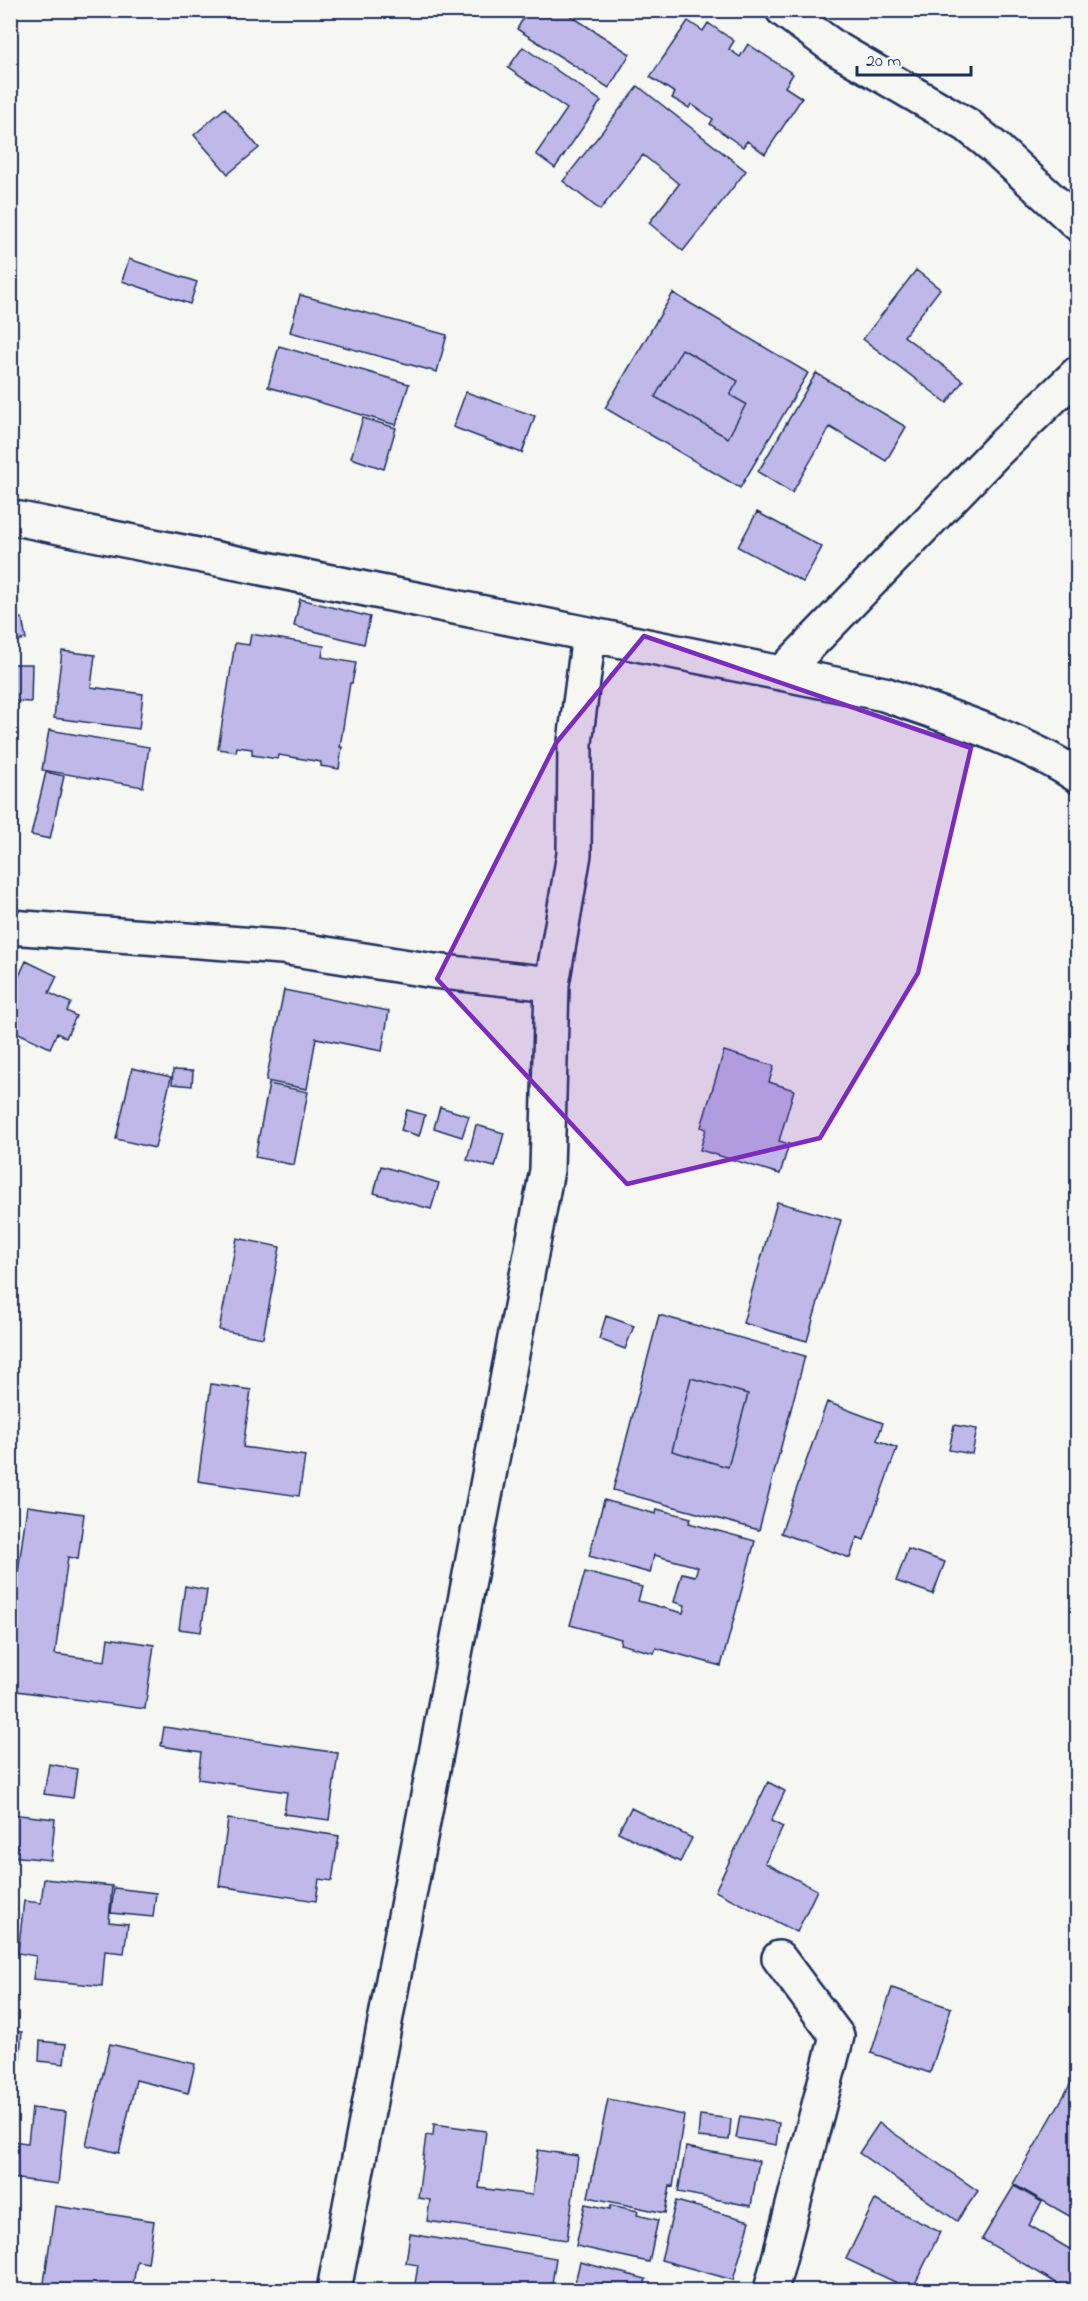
<svg xmlns="http://www.w3.org/2000/svg" width="1088" height="2301" font-family="'Indie Flower',sans-serif">
<style>
.building{fill:#bfb8e9;stroke:#1b2f5e;stroke-width:1.5;fill-rule:evenodd}
.lines{fill:none;stroke-linecap:round;stroke-linejoin:round}
.minor-casing{stroke:#1b2f5e;stroke-width:38}
.minor{stroke:#f6f6f2;stroke-width:33}
.marked{fill:#7b2cbf;fill-opacity:0.2;stroke:#7b2cbf;stroke-width:4.5;stroke-linejoin:round}
</style>
<rect width="100%" height="100%" fill="#f6f6f2"/>
<filter id="ink" filterUnits="userSpaceOnUse"><feTurbulence type="fractalNoise" baseFrequency=".0167" numOctaves="2"/><feDisplacementMap in="SourceGraphic" scale="12" xChannelSelector="R" yChannelSelector="G"/><feConvolveMatrix kernelMatrix="1 2 1 2 8 2 1 2 1" color-interpolation-filters="sRGB"/></filter>
<g filter="url(#ink)">
<!-- building -->
<path class="building" d="M528 10H571L568 14 630 54 609 88 517 29Z
M688 21 703 31 708 23 734 41 729 49 740 57 748 44 793 74 785 87 802 98 765 154 747 141 743 147 710 124 713 119 691 104 689 108 672 98 675 93 650 77Z
M523 47 601 101 555 168 536 154 567 109 508 68Z
M638 86 746 171 683 251 649 223 679 184 643 155 600 210 563 181Z
M225 108 259 148 228 174 194 135Z
M129 259 197 282 190 304 122 281Z
M916 270 940 289 904 336 963 381 947 403 863 339Z
M673 293 808 373 740 488 605 408ZM682 349 738 381 730 395 746 404 728 438 655 397Z
M300 295 447 335 437 372 290 332Z
M279 346 409 384 396 425 268 387Z
M682 349 738 381 730 395 746 404 728 438 655 397Z
M816 373 906 427 886 461 830 427 792 493 758 472Z
M466 392 535 416 522 453 453 427Z
M363 418 396 428 384 469 351 458Z
M757 512 822 547 803 582 738 547Z
M300 599 370 617 364 644 294 626Z
M22 618 26 639 11 642 10 621Z
M251 634 324 646 322 657 356 663 352 683H350L340 747H342L339 769 321 766V762L279 755 278 759 252 755V749L237 747 236 752 218 749 235 643 249 645Z
M62 651 95 655 91 687 143 694 139 729 54 718Z
M10 664H32L31 702 10 701Z
M49 730 149 747 143 787 42 770Z
M46 772 64 776 50 839 31 835Z
M26 961 57 976 49 993 71 1003 67 1011 76 1016 66 1038 57 1033 50 1048 10 1029V975L18 978Z
M284 990 389 1011 382 1051 316 1038 307 1089 266 1081Z
M724 1051 774 1066 769 1082 794 1090 779 1141 789 1144 780 1174 700 1150 706 1129 701 1127Z
M132 1068 171 1077 155 1148 116 1139Z
M173 1070 193 1071 192 1086 172 1084Z
M269 1084 308 1092 294 1165 255 1157Z
M440 1107 469 1116 462 1137 434 1128Z
M407 1110 425 1115 419 1136 401 1130Z
M476 1125 504 1133 495 1167 467 1160Z
M381 1166 439 1183 431 1209 374 1193Z
M777 1202 841 1220 807 1341 743 1323Z
M237 1238 280 1247 263 1338 219 1330Z
M659 1315 805 1356 759 1530 613 1490ZM691 1378 748 1394 728 1467 672 1451Z
M606 1316 634 1326 625 1349 599 1339Z
M691 1378 748 1394 728 1467 672 1451Z
M211 1384 251 1390 243 1447 305 1456 299 1496 198 1481Z
M827 1402 883 1423 877 1440 897 1448 864 1540 857 1537 850 1558 781 1533Z
M954 1425 977 1429 972 1454 949 1450Z
M604 1500 656 1514 657 1509 691 1518 689 1523 755 1541 721 1666 656 1648 654 1653 620 1644 621 1639 570 1625 585 1572 642 1587 638 1601 683 1613 685 1605 674 1602 682 1573 695 1576 698 1567 654 1555 650 1573 589 1556Z
M27 1506 84 1514 78 1559 68 1557 55 1654 105 1661 108 1638 154 1645 145 1709 10 1690V1631Z
M908 1549 945 1562 933 1594 896 1581Z
M185 1586 207 1590 201 1632 179 1629Z
M164 1727 338 1753 329 1820 284 1814 287 1792 198 1779 201 1752 161 1746Z
M49 1764 77 1769 73 1798 44 1794Z
M768 1782 785 1791 771 1821 783 1827 765 1863 817 1890 797 1932 715 1891Z
M631 1808 692 1838 680 1862 618 1832Z
M10 1814 55 1819 51 1860 10 1856Z
M228 1819 339 1836 332 1881 319 1879 316 1901 219 1886Z
M44 1879 112 1886 109 1922 128 1924 124 1953 105 1951 102 1986 33 1979 36 1956 18 1953 24 1901 41 1903Z
M114 1888 156 1893 153 1917 111 1913Z
M892 1988 951 2008 930 2073 871 2053Z
M10 2031 22 2032 18 2075H10Z
M40 2041 66 2044 64 2064 39 2061Z
M110 2044 195 2064 188 2093 136 2080 119 2153 86 2145Z
M1078 2071V2221L1013 2184Z
M608 2099 684 2115 673 2187 670 2186 665 2213 588 2197Z
M32 2108 66 2112 58 2184 10 2178V2141L28 2143Z
M700 2115 731 2119 729 2140 698 2137Z
M740 2116 779 2123 776 2145 736 2138Z
M879 2123 978 2191 957 2221 859 2153Z
M434 2124 486 2131 479 2188 532 2195 538 2150 578 2156 567 2240 427 2221 430 2200 418 2198 426 2135 433 2136Z
M686 2147 759 2161 751 2206 678 2192Z
M1014 2186 1042 2202 1029 2225 1078 2254V2290H1068L982 2239Z
M875 2200 940 2232 912 2290 846 2259Z
M676 2201 750 2221 733 2280 661 2260Z
M585 2204 610 2209 611 2205 638 2211 637 2215 658 2220 649 2262 576 2246Z
M55 2206 154 2221 148 2263 137 2261 132 2290H43Z
M410 2234 556 2258 551 2290H414L418 2265 406 2263Z
M580 2262 646 2279 643 2290H573Z"/>
<g class="lines">
<defs>
<path id="minor" d="M783 10 835 48 967 125 994 147 1078 224
M10 517 884 694C948 717 1020 738 1078 776
M782 673 998 450 1078 373
M10 927 282 947 434 971 552 984
M334 2290 547 1170 552 984 574 854 575 742 589 635
M771 2290 837 2036 779 1958"/>
</defs>
<!-- minor casing -->
<use href="#minor" class="minor-casing"/>
<!-- minor -->
<use href="#minor" class="minor"/>
</g>
</g>
<!-- marked area -->
<path class="marked" d="M644 636 971 748 918 973 820 1138 627 1184 437 979 556 743Z"/>
<!-- margin -->
<rect width="1088" height="2301" fill="none" stroke="#f6f6f2" stroke-width="36"/>
<rect x="18" y="18" width="1052" height="2265" fill="none" stroke="#1b2f5e" stroke-width="2" filter="url(#ink)"/>
<!-- scale -->
<path d="M857 66v9h114v-9" fill="none" stroke="#1b2f5e" stroke-width="3"/>
<text x="866" y="66" font-size="18" fill="#1b2f5e" stroke="#f6f6f2" stroke-width="4.5" paint-order="stroke">20 m</text>
</svg>
